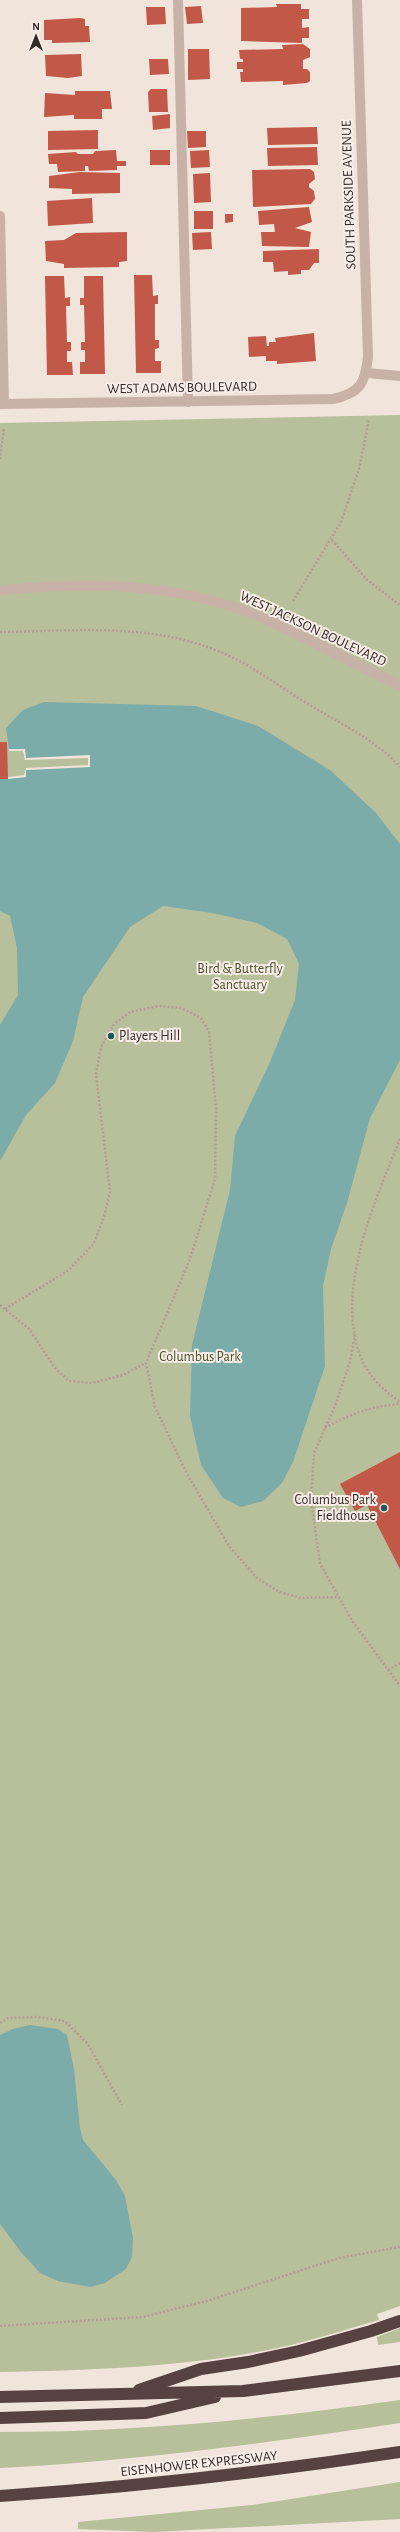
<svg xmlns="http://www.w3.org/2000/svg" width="400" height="2532" font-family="'Alegreya Sans',sans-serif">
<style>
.green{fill:#b7bf9b}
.water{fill:#7baca9}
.pier{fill:#f1e4db}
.building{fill:#c15848}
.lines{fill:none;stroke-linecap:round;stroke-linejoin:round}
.path{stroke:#b49c92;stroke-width:2.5;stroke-dasharray:2 2;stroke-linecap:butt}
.minor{stroke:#c8b2a7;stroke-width:10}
.highway{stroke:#56433f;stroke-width:12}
.poi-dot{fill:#1f5552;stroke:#f8eee7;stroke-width:1.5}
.labels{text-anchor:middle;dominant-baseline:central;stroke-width:4;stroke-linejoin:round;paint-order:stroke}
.street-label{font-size:14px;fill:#352a27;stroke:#f8eee7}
.park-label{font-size:14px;fill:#49522c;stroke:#f8eee7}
.poi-label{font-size:14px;fill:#352a27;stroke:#f8eee7;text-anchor:start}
</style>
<rect width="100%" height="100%" fill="#f1e4db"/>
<!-- green -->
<path class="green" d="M400 415V2306L377 2314 379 2320C347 2329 314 2340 282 2347 189 2367 94 2370 0 2372V423Z
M400 2328V2342L378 2345 377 2337Z
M400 2400V2423C267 2443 134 2461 0 2468V2432C134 2432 267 2419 400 2400Z
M400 2482V2519L154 2532 78 2529V2522L252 2505Z"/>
<!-- water -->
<path class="water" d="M44 702 196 706 258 726 330 770 376 813 400 844V1060L370 1118 347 1203 331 1249 323 1286 325 1366 293 1462 282 1483 263 1501 241 1507 223 1498 201 1465 190 1416 192 1345 230 1190 235 1136 270 1062 295 1000 299 964 287 939 257 923 212 913 163 906 130 927 83 997 73 1041 55 1083 26 1115 0 1161V1025L18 995 17 948 10 916 0 911V779L26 777V770L90 767V756L25 758V749H9L6 728 23 710Z
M30 2025 58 2029 67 2035 74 2069 80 2128 83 2140 116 2180 125 2196 133 2238 132 2257 126 2269 105 2283 90 2287 58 2281 40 2273 20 2251 0 2224V2035L13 2029Z"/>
<!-- pier -->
<path class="pier" d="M9 749H25L26 758 90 755V767L26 770V777L8 779V777L24 775 26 768 88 765V758L25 760 23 751H9Z"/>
<!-- building -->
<path class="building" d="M276 4H301V9H309V19H302V28L309 27V38H302V43L241 41V8L277 7Z
M201 6 203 23 187 24 185 7Z
M146 7H165L166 24 147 25Z
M80 18 85 19V26H89L90 42 52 43V40H44V20Z
M303 44 310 49V57L303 60V69H307L310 72V81L307 83 283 85V81L241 82 240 72H243V69H237V62H243V59H240L239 50 283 49 282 45Z
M188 49H209L210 79 188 80Z
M81 54 82 76 68 78 46 76 45 55Z
M149 59H168L169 74 150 75Z
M151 89H167L168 112H149L148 92Z
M75 91H110L112 109H102V119H74V115L44 117 45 93 75 95Z
M170 114V128L153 130 152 116Z
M317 127 318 144 268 145 267 128Z
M98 130V149L48 150V131Z
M187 131H206V147L188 148Z
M317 147 318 165 268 166 267 148Z
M116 150 117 161H126V166H117V170L89 171 88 166H85V171L58 172 57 164H49L48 154 76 152 78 154H93L95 151Z
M150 150H170V165H150Z
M209 150 210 167 191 168 190 151Z
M310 169 314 172 315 179 309 184V187L314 191 315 199 311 204 253 207 252 170Z
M80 172 120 173V193L72 194V189L49 188V176Z
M210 173 211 202 194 203 193 174Z
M92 198 93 223 48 226 47 201Z
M309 207 312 222 295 228 311 232 309 247 262 246 261 232H275L274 224 259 225 258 211Z
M194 211H213V229H194Z
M225 214H233V222L225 223Z
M127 232V261L119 262V267L64 268V264L46 261 45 241 64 240 76 233Z
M211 232 212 249 193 250 192 233Z
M319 249V263H314L309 270H301V274L288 275V271L274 272 273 262H263V251Z
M134 275H152L153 296 158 295V304H155V340H159V348L155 349V361H161V373H136Z
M45 276H64L65 298 70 297V306H66L67 342H71V351H67V362H72L73 375H47Z
M84 276H103L105 374H80V362H85V350H81V342H85L84 305H80V298H84Z
M314 333 316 361 277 364V361H266V356L249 357 248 337 266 336 267 346H269V342H276L275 338Z
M0 742H7L8 779H0Z
M400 1452V1569L367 1505 355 1511 340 1484Z"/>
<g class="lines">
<!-- path -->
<path class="path" d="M0 459 4 428
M332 540 367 580 400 605
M293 601 341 522 359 469 369 420
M0 632C75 631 154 622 225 654 255 667 284 690 313 707 343 725 377 741 400 767
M400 1139C375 1201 332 1295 363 1362 370 1378 387 1393 400 1402
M0 1305 29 1329 55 1368 69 1381 92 1383 123 1375 146 1363
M5 1309 69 1270 94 1243 104 1217 110 1192 96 1074 101 1047 114 1024 130 1012 159 1006 182 1008 201 1018 209 1032 216 1108 215 1179 190 1259 146 1363 155 1407 186 1472 229 1546 257 1578 279 1592 301 1598 339 1597
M355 1334 350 1362 335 1406 314 1453 311 1500 320 1564 353 1622 400 1686
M325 1428C349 1414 372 1406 400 1404
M388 1670 400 1663
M0 2023 8 2018 37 2017 65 2021 88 2044 122 2105
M0 2326 143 2317 207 2301 339 2258 400 2247"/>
<!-- minor -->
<path class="minor" d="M178 0 188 402
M0 216 4 404
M367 373 400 376
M0 404 333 399C360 393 365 384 368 357L357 0
M0 590C88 582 173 582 256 615 305 635 352 663 400 685"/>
<!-- highway -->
<path class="highway" d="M139 2390 201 2369 248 2362 299 2351 371 2331 400 2321
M0 2397 243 2391 400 2371
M0 2418 146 2413 215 2397
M0 2496C134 2487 267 2472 400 2452"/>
</g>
<!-- markers -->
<g class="poi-dot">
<circle cx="111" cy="1036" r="4"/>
<circle cx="384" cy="1508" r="4"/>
</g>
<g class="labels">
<!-- street labels -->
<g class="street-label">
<text transform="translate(349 195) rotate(-92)">SOUTH PARKSIDE AVENUE</text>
<text transform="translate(182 388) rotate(-1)">WEST ADAMS BOULEVARD</text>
<text transform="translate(313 629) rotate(25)">WEST JACKSON BOULEVARD</text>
<text transform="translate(199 2464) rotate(-6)">EISENHOWER EXPRESSWAY</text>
</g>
<!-- park labels -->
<g class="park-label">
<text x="240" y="969">Bird &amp; Butterfly<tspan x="240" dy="16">Sanctuary</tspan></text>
<text x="200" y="1357">Columbus Park</text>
</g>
<!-- poi labels -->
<g class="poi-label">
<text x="119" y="1036">Players Hill</text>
<text x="376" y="1500" text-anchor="end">Columbus Park<tspan x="376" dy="16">Fieldhouse</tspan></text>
</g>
</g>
<!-- north arrow -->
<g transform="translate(36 36)" stroke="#f8eee7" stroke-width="3" paint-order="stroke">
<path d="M0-3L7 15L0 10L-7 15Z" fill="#352a27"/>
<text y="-6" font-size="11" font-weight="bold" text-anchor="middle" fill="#352a27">N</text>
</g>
</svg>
